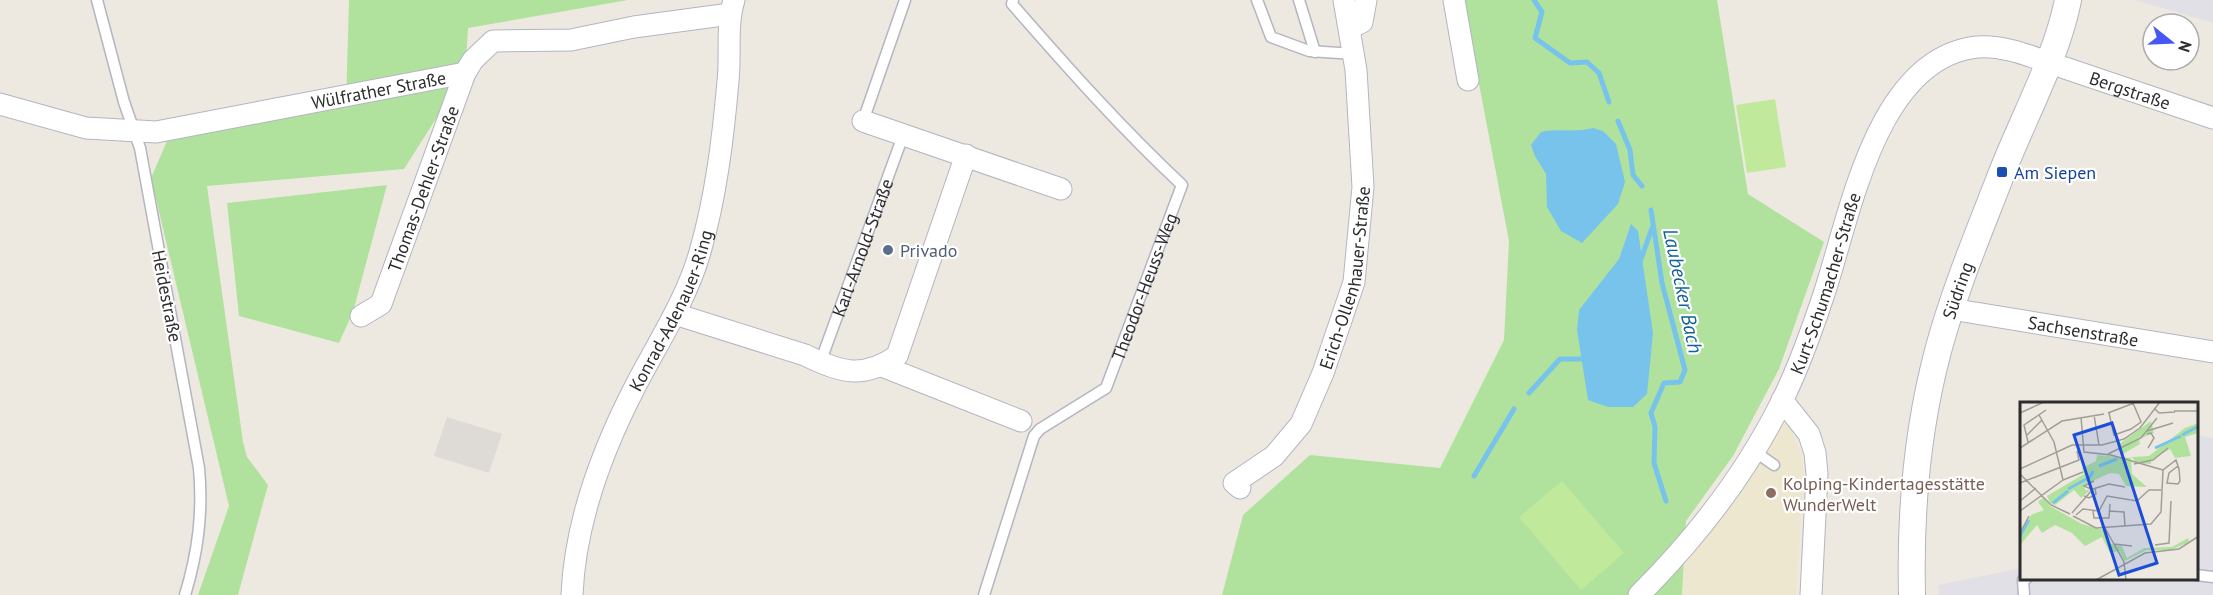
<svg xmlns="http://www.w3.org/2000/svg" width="2213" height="595" font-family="'PT Sans',sans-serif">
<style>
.industrial{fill:#e2e0e7}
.education{fill:#eee7d0}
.green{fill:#b0e29e}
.pitch{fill:#c1e99b}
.plaza{fill:#dedbd7}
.water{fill:#77c3ec}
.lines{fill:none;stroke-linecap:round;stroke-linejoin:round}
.stream{stroke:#77c3ec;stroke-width:5}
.service-casing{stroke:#b3b5c0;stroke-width:13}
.minor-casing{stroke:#b3b5c0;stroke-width:23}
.tertiary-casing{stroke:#b3b5c0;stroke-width:28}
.service{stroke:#fff;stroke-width:10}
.minor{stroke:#fff;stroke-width:21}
.tertiary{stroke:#fff;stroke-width:26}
.transit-dot{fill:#1a4fb4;stroke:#fff;stroke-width:2}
.service-dot{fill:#5c6f8a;stroke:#fff;stroke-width:2}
.education-dot{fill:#8d6e63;stroke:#fff;stroke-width:2}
.labels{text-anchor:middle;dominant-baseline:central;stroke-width:4.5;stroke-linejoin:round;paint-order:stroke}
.street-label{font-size:18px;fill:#2d2d2d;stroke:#fff}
.transit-label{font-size:18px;fill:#164399;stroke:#fff;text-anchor:start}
.service-label{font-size:18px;fill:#4e5e75;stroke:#fff;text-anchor:start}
.education-label{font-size:18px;fill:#785e54;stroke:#fff;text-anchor:start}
.water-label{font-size:20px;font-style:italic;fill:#12609c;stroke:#fff}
.inset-river{fill:none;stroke:#77c3ec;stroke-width:3}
.inset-road{fill:none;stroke:#a19e98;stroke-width:1.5}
.view{fill:#1d4ed8;fill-opacity:0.15;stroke:#1d4ed8;stroke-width:3}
.inset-edge{fill:none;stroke:#2d2d2d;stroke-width:3}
</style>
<rect width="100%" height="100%" fill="#eee9e0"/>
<!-- industrial -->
<path class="industrial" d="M2135 0H2213V23Z
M2197 435 2213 438V595H1939L1938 585 2017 569 2021 553V578H2196Z"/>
<!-- education -->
<path class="education" d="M1782 423 1788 424 1801 452 1804 472 1796 595H1682L1684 566 1725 514Z"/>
<!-- green -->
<path class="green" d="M349 0H628L468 28 465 73 404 169 207 186 243 442 247 457 268 485 238 595H198L229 506 151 178 167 141 346 105Z
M1463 0H1717L1748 194 1824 242 1779 369 1733 456 1686 521 1682 595H1222L1243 515 1310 455 1440 468 1504 340 1509 241Z
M387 185 353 312 339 343 239 316 227 203Z"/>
<!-- pitch -->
<path class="pitch" d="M1775 99 1786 167 1747 173 1736 105Z
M1562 481 1624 553 1581 590 1519 517Z"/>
<!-- plaza -->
<path class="plaza" d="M447 417 502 434 489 473 434 456Z"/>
<!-- water -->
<path class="water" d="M1593 128 1603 131 1616 144 1625 182 1618 204 1582 243 1561 231 1547 207 1546 174 1535 156 1531 145 1541 132C1560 128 1573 133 1593 128Z
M1631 224 1638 231 1653 333 1647 394 1633 407H1608L1588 400 1577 330 1579 310 1619 259Z"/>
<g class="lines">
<!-- stream -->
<path class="stream" d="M1534 0 1542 12 1535 38 1570 63 1587 62 1599 73 1609 102
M1618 121 1630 150 1633 175 1642 186
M1651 210 1662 283 1685 370 1680 382 1664 383 1651 413 1655 427 1654 463 1666 501
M1640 262 1652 228
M1529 393 1560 359H1587
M1474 476 1514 409"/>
<defs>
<g id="service">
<path d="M97 0 124 102 140 148 199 468C203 513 198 552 185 595"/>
<path d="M1257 0 1271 37 1309 51 1354 54"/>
<path d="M1299 0 1315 52"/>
<path d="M863 121 905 0"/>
<path id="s1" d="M820 363 904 133"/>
<path d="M1754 451 1774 465"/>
<path d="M2196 575 2213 577"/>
<path id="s2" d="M984 595 1034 436 1040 429 1106 388 1182 185C1121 128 1067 67 1012 4L1013 0"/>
<path d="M2024 595 2023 580 2027 578"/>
</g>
<g id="minor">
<path d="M1454 0 1468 80"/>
<path d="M1350 28 1362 22 1366 0"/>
<path id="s3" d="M0 104 86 128 156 132 465 73"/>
<path d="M863 121 1061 189"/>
<path id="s4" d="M1951 309 2213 352"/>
<path d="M675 314 805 355C841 373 863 379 897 356L966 155"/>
<path id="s5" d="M361 316 381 304 465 73 473 60 493 41 571 40 634 27 730 14"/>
<path d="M882 366 1021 421"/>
<path d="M1782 400 1809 434 1815 453 1817 474 1811 595"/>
<path id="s6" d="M1240 488 1234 483 1274 456 1301 424 1323 373 1354 282 1363 187 1356 70 1344 0"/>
<path id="s7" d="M572 595C575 521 603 448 637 383 659 341 687 298 700 252 716 196 723 139 728 81 731 54 726 26 734 0"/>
<path id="s8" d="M1639 595C1697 537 1746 474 1782 401 1799 367 1812 330 1824 294 1850 216 1876 58 1977 47 2005 44 2039 60 2065 68 2114 85 2164 101 2213 118"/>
</g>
<g id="tertiary">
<path id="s9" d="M1912 595C1910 514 1917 430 1938 351 1954 291 1979 232 2001 175 2022 120 2057 57 2068 0"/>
</g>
</defs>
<!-- service casing -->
<use href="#service" class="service-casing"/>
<!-- minor casing -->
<use href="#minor" class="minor-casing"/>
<!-- tertiary casing -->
<use href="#tertiary" class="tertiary-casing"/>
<!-- service -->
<use href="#service" class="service"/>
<!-- minor -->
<use href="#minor" class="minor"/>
<!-- tertiary -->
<use href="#tertiary" class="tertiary"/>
</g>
<!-- markers -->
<rect class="transit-dot" x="1996" y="166" width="12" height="12" rx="3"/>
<circle class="service-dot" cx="888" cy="250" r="6"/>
<circle class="education-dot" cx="1771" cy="493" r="6"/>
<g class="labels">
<!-- street labels -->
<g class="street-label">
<text stroke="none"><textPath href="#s3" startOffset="386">Wülfrather Straße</textPath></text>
<text stroke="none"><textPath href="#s8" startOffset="824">Bergstraße</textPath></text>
<text stroke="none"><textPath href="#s5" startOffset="146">Thomas-Dehler-Straße</textPath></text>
<text stroke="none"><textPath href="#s1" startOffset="123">Karl-Arnold-Straße</textPath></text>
<text stroke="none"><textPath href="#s6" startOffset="252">Erich-Ollenhauer-Straße</textPath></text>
<text stroke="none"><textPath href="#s8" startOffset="368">Kurt-Schumacher-Straße</textPath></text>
<text stroke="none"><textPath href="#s2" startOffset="362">Theodor-Heuss-Weg</textPath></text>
<text stroke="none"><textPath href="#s9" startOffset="310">Südring</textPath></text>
<text transform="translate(167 296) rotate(79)">Heidestraße</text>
<text stroke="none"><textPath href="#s7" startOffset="304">Konrad-Adenauer-Ring</textPath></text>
<text stroke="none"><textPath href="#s4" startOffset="134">Sachsenstraße</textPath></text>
</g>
<!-- transit labels -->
<g class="transit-label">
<text x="2014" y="172">Am Siepen</text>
</g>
<!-- service labels -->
<g class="service-label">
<text x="900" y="250">Privado</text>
</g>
<!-- education labels -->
<g class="education-label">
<text x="1783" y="483">Kolping-Kindertagesstätte<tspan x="1783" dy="21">WunderWelt</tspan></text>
</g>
<!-- water labels -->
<g class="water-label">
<text transform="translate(1683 291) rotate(78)">Laubecker Bach</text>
</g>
</g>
<!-- overview -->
<g transform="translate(2020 402)">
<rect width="178" height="178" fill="#eee9e0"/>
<path d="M131 19 134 31 119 37 120 42 103 52 98 43ZM178 21V31L165 35 171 54 155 56 150 47 131 58V62L116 61 112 55 129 54 165 26ZM77 53 111 56 112 72 127 85 106 84 99 72 90 71 64 83 65 88H70L61 96 54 88 35 103 30 101 27 94 64 72 62 66 76 59ZM24 95 30 104 62 122 84 128 91 142 102 144 107 156 124 146 152 145 168 136 169 140 151 148H127L105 159 99 149 90 151 82 135 65 144 52 131 35 123 22 131 17 123 0 143V132L11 113 24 108 18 100Z" fill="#b0e29e"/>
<path class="inset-river" d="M162 33 179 24M135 46 161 34M79 64 97 57M48 87 70 75 73 69M33 101 48 89M0 134 9 118"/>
<path class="inset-road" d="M134 6 139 11 155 10M154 9H179M0 11 24 0M88 11 114 1M89 11 94 33 111 27 121 20 113 1M74 13 79 43M61 15 64 50 91 53 143 68M127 29 153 21M127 32 131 31 134 36 128 46M6 34 22 18M8 40 4 23 26 8M0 46 42 19 84 12M88 52 121 36 137 16M114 62 133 58 148 46M0 67 52 43H82L104 37 120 26 140 0M0 72 31 103 50 112M43 78 63 70M0 81 59 58 57 49M71 87 64 84 74 79M64 94 69 96 76 92 75 86M0 99 16 86M0 109 43 78 34 40 19 13M73 109 74 116H89L90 102M89 109 104 110 105 124M52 111 73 87 89 82 105 85M56 113 63 107 79 109 87 94 117 99 129 88H141M53 114 76 126 131 122 141 110 143 68 156 58 159 67 160 79 158 82 147 81 149 71 158 64M85 126 104 160 106 178M0 131 9 114M94 142 112 144M135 143 149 141 151 99M76 178 125 151 159 147 179 134"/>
<path class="view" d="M92 21 137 161 99 173 54 33Z"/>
<rect width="178" height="178" class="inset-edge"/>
</g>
<!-- north arrow -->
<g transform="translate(2171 42) rotate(108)"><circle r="28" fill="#ffffff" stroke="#ababab" stroke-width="1.5"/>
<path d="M0-4.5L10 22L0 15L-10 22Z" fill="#4657f5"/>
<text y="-9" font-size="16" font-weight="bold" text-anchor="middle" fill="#2d2d2d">N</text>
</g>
</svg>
